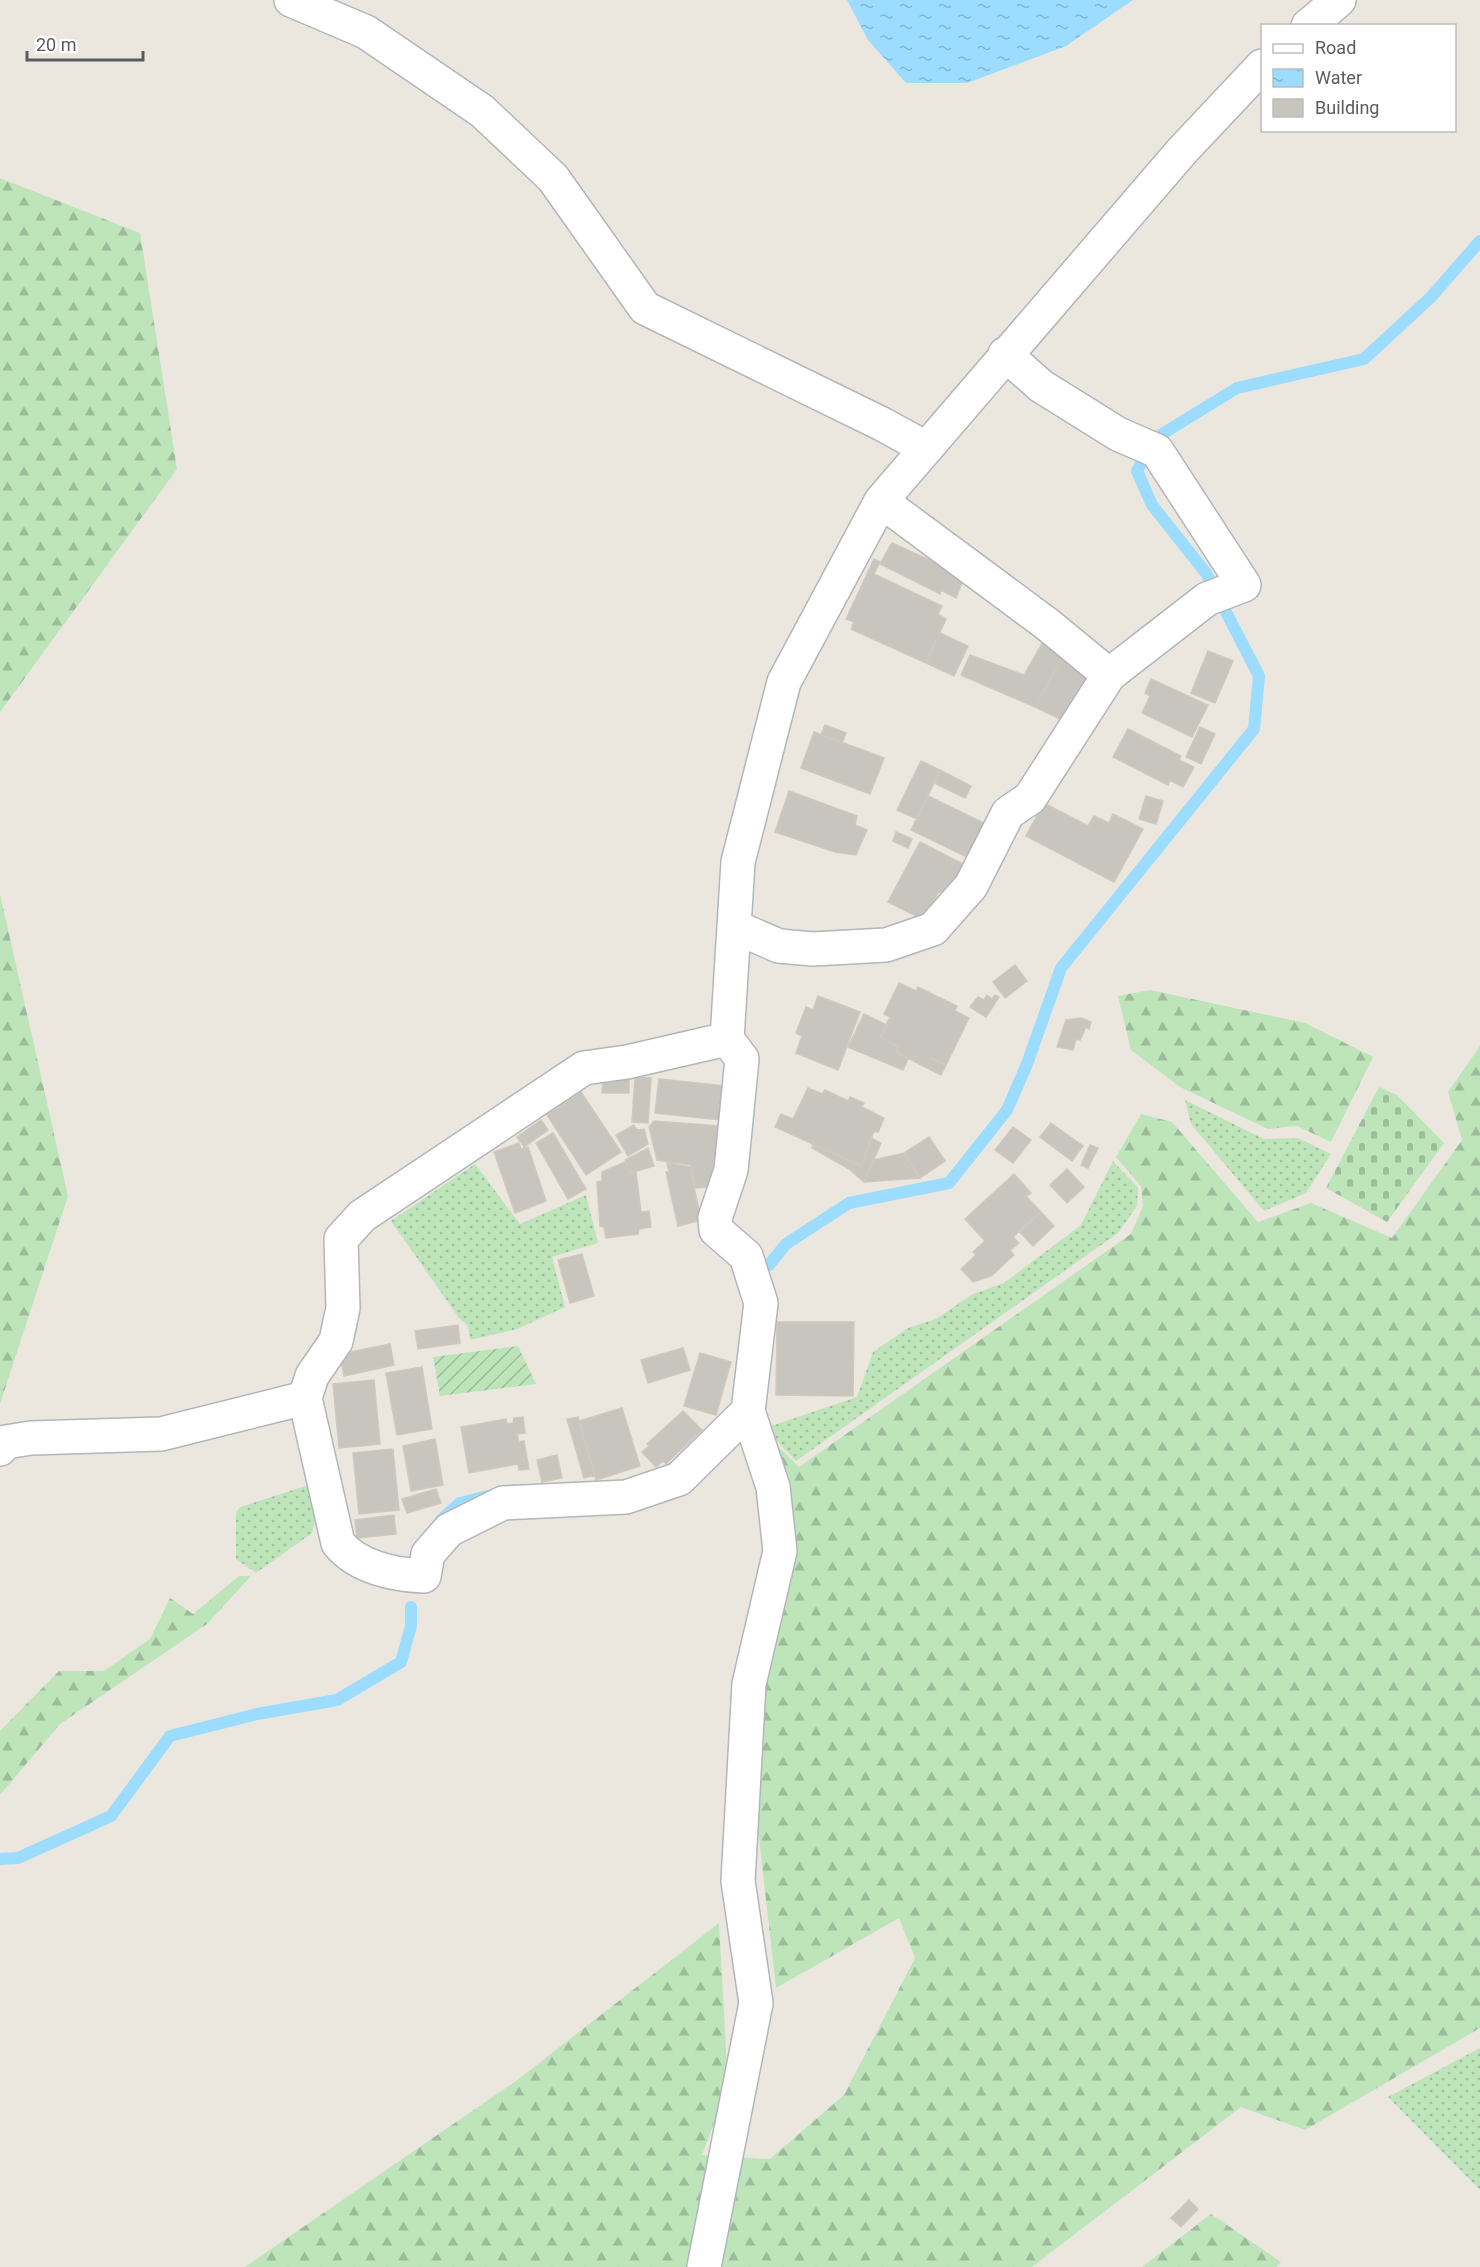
<svg xmlns="http://www.w3.org/2000/svg" width="1480" height="2267" font-family="Roboto,sans-serif">
<style>
.grass{fill:url(#grass-dots)}
.forest{fill:url(#forest-firs)}
.cemetery{fill:url(#cemetery-stones)}
.garden{fill:url(#garden-furrows)}
.water{fill:url(#water-ripples)}
.lines{fill:none;stroke-linecap:round;stroke-linejoin:round}
.stream{stroke:#9bdcff;stroke-width:12}
.building{fill:#c8c4be;stroke:#d0c8bd;stroke-width:1.5}
.minor-casing{stroke:#b2b6ba;stroke-width:36}
.minor{stroke:#fff;stroke-width:33}
</style>
<defs>
<pattern id="grass-dots" width="8" height="8" patternUnits="userSpaceOnUse" patternTransform="scale(1.5)"><rect width="8" height="8" fill="#bee4ba"/><path d="M2 2h.1M6 6h.1" fill="none" stroke="#9dbc9b" stroke-width="1.8" stroke-linecap="round"/></pattern>
<pattern id="forest-firs" width="22" height="20" patternUnits="userSpaceOnUse" patternTransform="scale(1.5)"><rect width="22" height="20" fill="#bee4ba"/><path d="M5 1l3.5 6h-7zM16 11l3.5 6h-7z" fill="#9dbc9b"/></pattern>
<pattern id="cemetery-stones" width="16" height="16" patternUnits="userSpaceOnUse" patternTransform="scale(1.5)"><rect width="16" height="16" fill="#bee4ba"/><path d="M2 7V4a2 2 0 0 1 4 0v3zM10 15v-3a2 2 0 0 1 4 0v3z" fill="#9dbc9b"/></pattern>
<pattern id="garden-furrows" width="10" height="10" patternUnits="userSpaceOnUse" patternTransform="scale(1.5)"><rect width="10" height="10" fill="#bee4ba"/><path d="M-1 1l2-2M0 10L10 0M9 11l2-2" fill="none" stroke="#9dbc9b"/></pattern>
<pattern id="water-ripples" width="26" height="14" patternUnits="userSpaceOnUse" patternTransform="scale(1.5)"><rect width="26" height="14" fill="#9bdcff"/><path d="M2 4q2-2 4 0t4 0M15 11q2-2 4 0t4 0" fill="none" stroke="#81b6d2"/></pattern>
</defs>
<rect width="100%" height="100%" fill="#ebe7df"/>
<!-- grass -->
<path class="grass" d="M1185 1100 1264 1139 1298 1138 1331 1154 1306 1193 1264 1211 1191 1124Z
M1113 1161 1138 1188 1137 1206 1118 1233 796 1461 761 1424 774 1425 857 1397 873 1352 908 1328 936 1319 973 1294 1004 1283 1081 1225Z
M475 1164 520 1224 586 1195 598 1243 552 1257 565 1307 517 1329 470 1340 468 1326 459 1318 391 1221Z
M315 1483 318 1509 312 1533 256 1573 236 1559V1513L240 1507Z
M1480 2048V2189H1479L1388 2097Z"/>
<!-- forest -->
<path class="forest" d="M0 178 140 233 177 469 0 712Z
M0 894 68 1196 0 1404Z
M1150 990 1305 1023 1373 1057 1331 1142 1297 1126 1268 1129 1180 1087 1131 1050 1118 996Z
M1480 1046V2028L1305 2130 1241 2107 1032 2267H245L516 2081 719 1923 728 2086 702 2155 770 2159 844 2095 915 1958 899 1918 776 1988 752 1776 789 1486 761 1430 799 1467 1131 1234 1143 1206 1141 1186 1116 1157 1141 1114 1172 1122 1258 1222 1311 1203 1392 1238 1462 1140 1448 1092Z
M239 1576H251L207 1624 60 1724 0 1795V1731L59 1671H104L150 1639 170 1598 193 1614Z
M1211 2214 1281 2262 1276 2267H1142Z"/>
<!-- cemetery -->
<path class="cemetery" d="M1379 1087 1397 1095 1444 1143 1387 1222 1326 1188Z"/>
<!-- garden -->
<path class="garden" d="M518 1346 536 1384 440 1396 433 1357Z"/>
<!-- water -->
<path class="water" d="M847 0H1133L1066 46 967 83H906L868 40Z"/>
<g class="lines">
<!-- stream -->
<path class="stream" d="M769 1265 786 1244 849 1203 949 1183 1007 1110 1027 1064 1061 968 1254 729 1259 676 1206 573 1152 505 1137 471 1154 439 1237 388 1364 359 1431 297 1480 241
M441 1520 460 1503 488 1496
M0 1859 18 1858 111 1816 170 1736 257 1714 337 1700 401 1662 411 1626V1607"/>
</g>
<!-- building -->
<path class="building" d="M892 543 952 570 950 574 963 580 956 598 941 590 940 594 880 564Z
M874 559 880 562 874 574 942 606 938 614 946 619 926 663 851 629 854 622 846 619Z
M940 633 968 646 954 676 926 663Z
M1044 640 1066 651 1035 707 961 675 970 655 1024 675Z
M1066 651 1092 675 1064 721 1035 707Z
M1208 651 1233 661 1215 703 1191 693Z
M1151 679 1208 705 1192 737 1142 713 1150 696 1145 693Z
M825 725 846 733 842 743 821 735Z
M1200 727 1215 734 1201 764 1186 757Z
M1128 729 1181 756 1179 760 1194 767 1183 787 1170 780 1168 785 1113 757Z
M814 732 884 758 870 794 801 768Z
M921 761 940 770 917 819 897 810Z
M940 770 971 786 965 798 934 783Z
M789 791 857 816 855 825 867 830 856 855 835 852 775 832Z
M928 796 988 825 971 859 911 830Z
M1146 796 1163 801 1156 824 1139 819Z
M1044 803 1088 826 1094 816 1109 823 1113 814 1143 829 1114 882 1026 836Z
M896 832 912 839 908 848 893 841Z
M920 842 963 864 947 895 939 891 924 920 888 902Z
M1015 965 1027 981 1005 998 993 982Z
M899 983 916 991 918 987 957 1006 955 1011 969 1018 946 1065 931 1058 927 1068 896 1052 899 1047 880 1037 890 1017 884 1014Z
M987 995 992 999 995 995 999 997 986 1017 970 1007 978 997 984 1000Z
M818 996 860 1012 838 1070 796 1053 802 1036 796 1033 806 1007 813 1010Z
M864 1014 887 1025 880 1037 899 1047 896 1052 908 1059 903 1070 848 1047Z
M1081 1018 1091 1022 1089 1029 1086 1027 1080 1040 1076 1039 1073 1050 1057 1047 1066 1020Z
M931 1058 946 1065 941 1075 927 1068Z
M635 1077 651 1078 648 1123 632 1122Z
M603 1079H629V1093H602Z
M659 1079 725 1086 721 1120 655 1113Z
M808 1088 822 1094 825 1090 848 1101 850 1097 864 1103 862 1107 884 1118 878 1132 874 1131 861 1166 775 1127 781 1114 793 1119Z
M581 1092 621 1152 586 1175 547 1115Z
M541 1120 548 1130 524 1147 517 1137Z
M654 1121 720 1126 719 1164 712 1187 696 1188 691 1165 657 1160 649 1127Z
M1051 1123 1083 1146 1072 1161 1040 1137Z
M634 1125 637 1130 644 1129 648 1144 628 1156 616 1135Z
M1013 1127 1031 1140 1013 1163 995 1150Z
M553 1133 586 1189 568 1199 536 1143Z
M929 1137 945 1161 920 1178 904 1153Z
M871 1138 881 1143 864 1182 849 1169 812 1148 813 1144 861 1166Z
M519 1143 521 1149 528 1147 546 1201 515 1213 494 1152Z
M1090 1145 1098 1148 1088 1168 1081 1165Z
M648 1148 654 1166 630 1173 625 1160Z
M904 1153 920 1178 864 1182 874 1160Z
M625 1162 630 1173 636 1172 641 1212 649 1211 651 1227 639 1229 638 1234 606 1238 604 1227 600 1226 597 1182 602 1181V1172Z
M667 1163 690 1167 701 1220 678 1226 666 1172H669Z
M1067 1169 1084 1187 1067 1203 1050 1185Z
M1014 1174 1031 1193 1026 1196 1041 1212 1013 1237 1019 1243 1010 1250 1014 1255 991 1276 973 1282 961 1269 976 1255 973 1252 985 1241 965 1219Z
M1041 1212 1054 1226 1033 1246 1019 1231Z
M582 1254 594 1296 570 1303 558 1260Z
M777 1322H854L853 1396 776 1395Z
M458 1325 460 1343 418 1349 415 1331Z
M390 1344 394 1365 344 1376 340 1354Z
M683 1348 690 1370 648 1383 641 1360Z
M700 1353 731 1362 716 1415 684 1406Z
M422 1367 432 1429 397 1435 386 1373Z
M374 1380 380 1444 339 1448 333 1384Z
M622 1408 640 1466 596 1480 579 1421Z
M683 1411 702 1430 666 1464 663 1461 656 1467 642 1452 649 1446 647 1444Z
M523 1417 525 1433 517 1434 519 1442 524 1441 529 1469 519 1470 518 1464 469 1473 461 1427 506 1419 507 1424 513 1423 514 1418Z
M578 1417 595 1475 584 1478 567 1419Z
M435 1439 443 1485 411 1491 403 1446Z
M393 1449 399 1510 359 1514 353 1453Z
M557 1455 562 1478 542 1482 537 1460Z
M436 1489 441 1503 407 1513 402 1499Z
M394 1515 396 1534 357 1538 355 1520Z
M1189 2200 1198 2209 1181 2227 1171 2218Z"/>
<g class="lines">
<defs>
<path id="minor" d="M291 0 366 32 482 111 553 178 645 308 882 424 924 447
M1308 26 1339 0
M881 501 1047 624 1109 675
M735 930H742L779 946 813 949 886 945 933 929 971 886 1008 813 1030 798 1109 675 1207 599 1244 585 1157 451 1118 434 1041 386 1005 354
M305 1398 338 1543C357 1567 394 1575 424 1576L428 1554 449 1530 503 1503 626 1497 679 1479 748 1411 761 1303 746 1256 716 1230 715 1218 731 1170 742 1059 727 1039
M0 1449 6 1442 31 1438 161 1434 305 1398 312 1376 336 1341 343 1308 341 1239 362 1216 584 1068 627 1062 727 1039 738 862 784 682 881 501 1182 151 1262 66
M704 2267 756 2003 738 1881 749 1684 780 1551 773 1487 748 1411"/>
</defs>
<!-- minor casing -->
<use href="#minor" class="minor-casing"/>
<!-- minor -->
<use href="#minor" class="minor"/>
</g>
<!-- legend -->
<rect x="1261" y="24" width="195" height="108" fill="#ffffff" stroke="#bcbebf" stroke-width="1.5"/>
<rect x="1273" y="44" width="30" height="9" fill="#ffffff" stroke="#bcbebf" stroke-width="1.5"/>
<text x="1315" y="54" font-size="18" fill="#585c60">Road</text>
<rect x="1273" y="69" width="30" height="18" fill="url(#water-ripples)" stroke="#bcbebf" stroke-width="1.5"/>
<text x="1315" y="84" font-size="18" fill="#585c60">Water</text>
<rect x="1273" y="99" width="30" height="18" fill="#c8c4be" stroke="#bcbebf" stroke-width="1.5"/>
<text x="1315" y="114" font-size="18" fill="#585c60">Building</text>
<!-- scale -->
<path d="M27 51v9h116v-9" fill="none" stroke="#585c60" stroke-width="3"/>
<text x="36" y="51" font-size="18" fill="#585c60" stroke="#ffffff" stroke-width="4.5" paint-order="stroke">20 m</text>
</svg>
